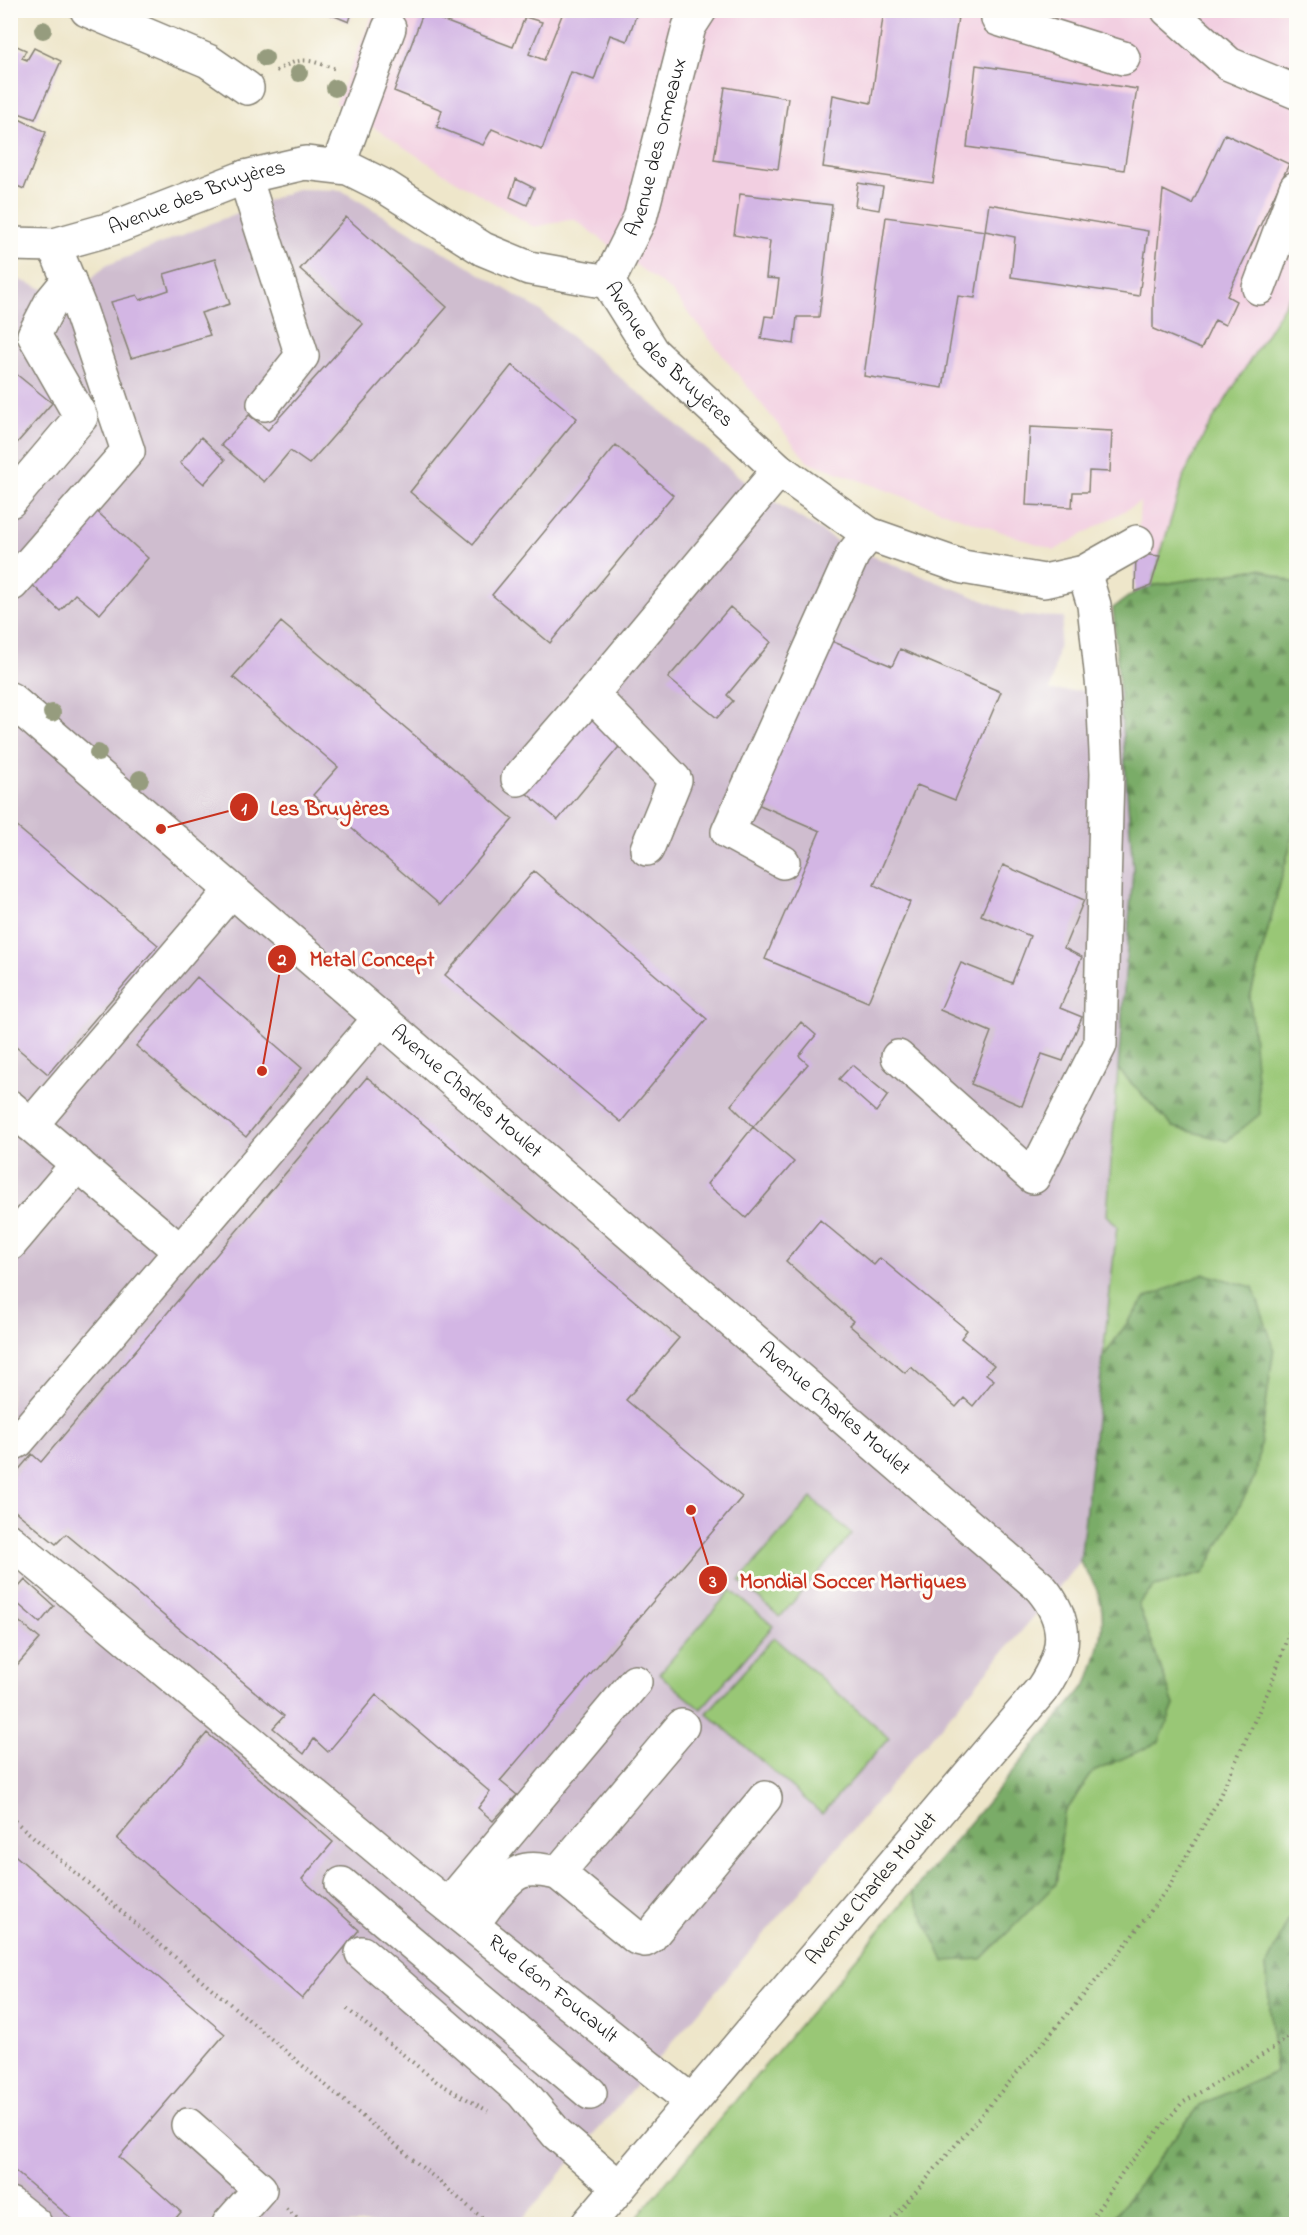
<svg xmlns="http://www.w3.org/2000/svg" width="1307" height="2235" font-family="'Indie Flower',sans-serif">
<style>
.built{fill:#f2cfe1}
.industrial{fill:#cfbdcf}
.grass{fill:#99c776;stroke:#5a7249;stroke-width:1.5}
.forest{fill:url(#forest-firs);stroke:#4b6442;stroke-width:1.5}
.building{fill:#d3b6e4}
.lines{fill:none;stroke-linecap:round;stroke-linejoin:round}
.minor-casing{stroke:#858173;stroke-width:36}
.path{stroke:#858173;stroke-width:4;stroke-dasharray:1.5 4.5;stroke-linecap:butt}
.minor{stroke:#fff;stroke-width:33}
.tree{fill:#969c7e}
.labels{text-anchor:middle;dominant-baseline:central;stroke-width:6;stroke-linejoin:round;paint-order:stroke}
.street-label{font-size:21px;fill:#1c1c1c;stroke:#fdfcf7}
.leader{fill:none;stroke:#c8321e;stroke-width:2}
.callout-dot{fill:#c8321e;stroke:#fdfcf7;stroke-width:2}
.mark-label{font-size:18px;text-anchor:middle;font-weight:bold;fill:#fff}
.callout-label{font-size:22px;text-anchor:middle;font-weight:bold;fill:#c8321e;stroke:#fdfcf7;stroke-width:6;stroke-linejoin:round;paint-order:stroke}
</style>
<defs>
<pattern id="forest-firs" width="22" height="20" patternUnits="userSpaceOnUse" patternTransform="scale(1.5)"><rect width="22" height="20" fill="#7aac67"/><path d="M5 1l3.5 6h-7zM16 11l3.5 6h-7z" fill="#638b54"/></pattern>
</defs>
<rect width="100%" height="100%" fill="#fdfcf7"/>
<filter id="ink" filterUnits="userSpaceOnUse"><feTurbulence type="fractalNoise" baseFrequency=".0167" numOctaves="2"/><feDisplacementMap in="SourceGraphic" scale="12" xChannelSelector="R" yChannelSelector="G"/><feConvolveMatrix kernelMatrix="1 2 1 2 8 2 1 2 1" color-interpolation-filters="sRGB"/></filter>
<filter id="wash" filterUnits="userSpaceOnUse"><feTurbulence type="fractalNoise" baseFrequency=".008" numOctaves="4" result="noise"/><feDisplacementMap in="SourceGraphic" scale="24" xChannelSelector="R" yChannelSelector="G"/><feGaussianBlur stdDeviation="1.35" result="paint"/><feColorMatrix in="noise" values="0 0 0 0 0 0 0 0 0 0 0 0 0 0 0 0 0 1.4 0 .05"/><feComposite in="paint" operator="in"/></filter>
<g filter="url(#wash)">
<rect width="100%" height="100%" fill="#eee6ca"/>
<!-- built -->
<path class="built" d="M374 11H1296V286L1205 433 1184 475 1151 586 1135 592 1140 502 1055 550 967 520 807 461 671 291 574 219 534 227 445 174 336 103Z"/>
<!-- industrial -->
<path class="industrial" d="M297 189 341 190 538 309 753 488 840 543 1022 616 1064 617 1050 691 1119 689 1133 869 1107 1215 1117 1226 1080 1562 518 2224H11L10 276 69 299 105 266Z"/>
<!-- grass -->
<path class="grass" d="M1296 286V584L1259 569 1151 586 1184 475 1205 433Z
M1296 823V1905L1266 1967 1276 2072 1199 2105 1109 2224H631L912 1892 944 1960 1056 1884 1064 1814 1093 1772 1159 1741 1174 1705 1138 1604 1155 1586 1204 1573 1145 1298 1103 1357 1117 1226 1107 1215 1118 1069 1173 1127 1259 1114 1250 997Z
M811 1498 852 1534 780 1617 739 1581Z
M731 1590 773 1626 701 1709 659 1674Z
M774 1637 889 1738 822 1814 707 1713Z"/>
<!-- forest -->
<path class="forest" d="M1259 569 1296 584V823L1250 997 1260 1114 1227 1141 1173 1127 1118 1069 1133 869 1113 608 1135 592 1151 586Z
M1204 1274 1253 1287 1274 1348 1256 1475 1204 1573 1155 1586 1138 1604 1174 1705 1159 1742 1093 1772 1064 1814 1056 1884 981 1959 944 1961 912 1892 1088 1682C1099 1651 1109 1622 1097 1590 1093 1581 1086 1571 1080 1562L1103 1357 1145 1298Z
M1296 1905V2224H1109L1199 2105 1276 2072 1266 1966Z"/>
<g id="blocks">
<!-- building -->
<path class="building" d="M320 10H353L349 22Z
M564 10H638L627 41 610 35 594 80 571 72 542 150 492 129 483 145 437 127 442 110 394 91 423 13 513 47 525 17 542 22 529 54 544 60Z
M884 10H959L933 183 823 167 833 95 871 103Z
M10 43 26 50 22 58 27 60 34 48 61 61 35 119 10 110Z
M976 65 1137 89 1124 170 967 147Z
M725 87 788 98 778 169 714 160Z
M17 118 46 132 24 189 10 183V134Z
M1225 134 1289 164 1227 296 1236 301 1225 325 1215 320 1201 349 1153 329V297L1163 190 1192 204Z
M516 179 534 188 527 205 510 197Z
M858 183 883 187 879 210 855 206Z
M740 194 832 205 819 317H797L794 344 761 339 765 316 774 317 779 279 766 278 770 241 734 235Z
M989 204 1148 231 1139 296 1011 277 1015 237 985 231 975 298 958 296 943 388 864 376 886 217 985 231Z
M346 217 447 307 309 464 290 451 264 482 221 445 249 415 268 430 363 324 300 269Z
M215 259 230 304 201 313 210 335 131 358 111 302 137 295 140 300 169 290 164 274Z
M512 365 577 418 473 544 410 492Z
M10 369 52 403 10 451Z
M1030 427 1112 431 1110 472 1089 471 1088 492H1073L1072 507 1026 505Z
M201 437 225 460 204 484 180 463Z
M616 445 673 495 550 643 492 595Z
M92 507 148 558 100 614 75 594 60 611 26 579Z
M1136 554 1160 556 1151 586 1135 592Z
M730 607 771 642 727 695 733 701 717 718 668 678Z
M281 622 513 819 440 905 313 795 338 767 233 677Z
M824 638 892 666 900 649 1001 692 955 800 917 785 874 885 910 902 868 1002 765 959 820 831 753 802Z
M592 714 623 742 558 820 525 792Z
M10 821 158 945 48 1074 10 1042Z
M1003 865 1084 900 1064 948 1082 957 1060 1008 1082 1017 1063 1061 1042 1054 1022 1106 971 1084 991 1032 940 1010 961 963 1012 983 1030 936 981 915Z
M534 871 707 1019 621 1122 445 975Z
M197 977 302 1068 246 1137 136 1046Z
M801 1022 816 1035 799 1056 808 1064 753 1127 731 1105Z
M852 1065 888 1095 876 1112 839 1079Z
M367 1077 679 1338 626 1400 742 1497 500 1781 517 1795 493 1821 478 1808 490 1792 376 1695 328 1752 314 1739 304 1754 273 1728 284 1716 66 1534 56 1544 10 1507V1480L32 1454 41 1462Z
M753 1127 794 1162 746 1218 707 1184Z
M820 1220 874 1265 880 1258 967 1330 961 1338 994 1365 986 1374 994 1380 973 1406 964 1398 956 1407 911 1367 905 1373 849 1325 853 1321 786 1261Z
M25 1580 54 1606 40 1623 10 1597Z
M10 1614 40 1639 10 1673Z
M207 1733 333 1842 302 1879 359 1930 302 1999 117 1839Z
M10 1851 225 2034 119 2157 181 2212 171 2224H78L10 2167Z"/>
</g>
</g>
<g filter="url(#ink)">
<use href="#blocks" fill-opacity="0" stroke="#858173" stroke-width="1.5"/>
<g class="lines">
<defs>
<g id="minor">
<path d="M87 10 208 61 247 88"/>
<path d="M999 10 998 19 1123 58"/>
<path d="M1168 10 1229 64 1296 92"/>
<path d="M338 166 389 28"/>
<path d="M245 177 302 356 264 404"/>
<path id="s1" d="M10 244 54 245 111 229 245 177 305 163 348 168 384 186 483 249 529 268 608 282 652 352 779 470 869 534 963 567 1044 581 1084 572 1137 542"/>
<path id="s2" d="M608 282 640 218 689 27 700 10"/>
<path d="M1259 288 1296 188"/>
<path d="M10 501 81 417 34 335 51 302 69 280"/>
<path d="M12 584 128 451 80 309 54 245"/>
<path d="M592 695 675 780 647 849"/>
<path id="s3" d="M10 699 1040 1587C1070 1622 1067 1652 1042 1689L588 2224"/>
<path d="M518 779 603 681 779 470"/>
<path d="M783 862 728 832 853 554 869 534"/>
<path d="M898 1057 1033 1177 1100 1045 1107 773 1103 689 1094 605 1084 572"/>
<path d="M10 1107 180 1251"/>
<path d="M31 1125 231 891"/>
<path d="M10 1244 78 1164"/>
<path d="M10 1445 18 1441 380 1018"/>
<path id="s4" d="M10 1541 412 1877 691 2101"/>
<path d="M558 1873 637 1938 645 1940 650 1937 765 1798"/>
<path d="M342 1884 590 2093"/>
<path d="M448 1905 635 1682"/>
<path d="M472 1925C484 1910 503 1879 520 1872 531 1867 547 1871 558 1873L682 1726"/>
<path d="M362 1953 522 2092 557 2134 619 2187"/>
<path d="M188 2125 260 2189 229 2224"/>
<path d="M10 2204 35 2224"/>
</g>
</defs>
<!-- minor casing -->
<use href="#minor" class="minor-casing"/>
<!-- path -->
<path class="path" d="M276 71C303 55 308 60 336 69
M10 1817 489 2224
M347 2009 437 2082 488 2111
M286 2209 306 2224
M888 2224 1117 1956 1170 1885 1216 1804 1271 1685 1296 1612
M1088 2224 1124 2170 1182 2103 1274 2048 1296 2031"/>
<!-- minor -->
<use href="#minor" class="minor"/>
</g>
<!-- trees -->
<g class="tree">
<circle cx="43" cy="30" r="9"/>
<circle cx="265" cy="58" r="9"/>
<circle cx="299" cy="73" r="9"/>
<circle cx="335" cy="88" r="9"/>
<circle cx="52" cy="713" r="9"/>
<circle cx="98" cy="753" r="9"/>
<circle cx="140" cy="779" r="9"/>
</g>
</g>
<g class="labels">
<!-- street labels -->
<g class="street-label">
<text stroke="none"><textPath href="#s2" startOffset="144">Avenue des Ormeaux</textPath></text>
<text stroke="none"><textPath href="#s1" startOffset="195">Avenue des Bruyères</textPath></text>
<text stroke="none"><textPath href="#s1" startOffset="735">Avenue des Bruyères</textPath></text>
<text stroke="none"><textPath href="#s3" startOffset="602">Avenue Charles Moulet</textPath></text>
<text stroke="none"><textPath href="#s3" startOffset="1088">Avenue Charles Moulet</textPath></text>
<text transform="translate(872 1889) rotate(-50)">Avenue Charles Moulet</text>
<text stroke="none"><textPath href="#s4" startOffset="704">Rue Léon Foucault</textPath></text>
</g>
</g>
<!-- callouts -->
<path class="leader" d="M161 829L244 807M262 1071L282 959M691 1510L713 1580"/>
<g class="callout-dot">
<circle cx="161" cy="829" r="6"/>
<circle cx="262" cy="1071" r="6"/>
<circle cx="691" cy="1510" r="6"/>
<circle cx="244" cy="807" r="15"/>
<circle cx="282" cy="959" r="15"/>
<circle cx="713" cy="1580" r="15"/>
</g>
<g class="mark-label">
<text x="244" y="814">1</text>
<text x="282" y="965">2</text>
<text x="713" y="1587">3</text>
</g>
<g class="callout-label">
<text x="330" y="815">Les Bruyères</text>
<text x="372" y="966">Metal Concept</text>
<text x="853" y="1588">Mondial Soccer Martigues</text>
</g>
<!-- margin -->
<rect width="1307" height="2235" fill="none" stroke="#fdfcf7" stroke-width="36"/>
</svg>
